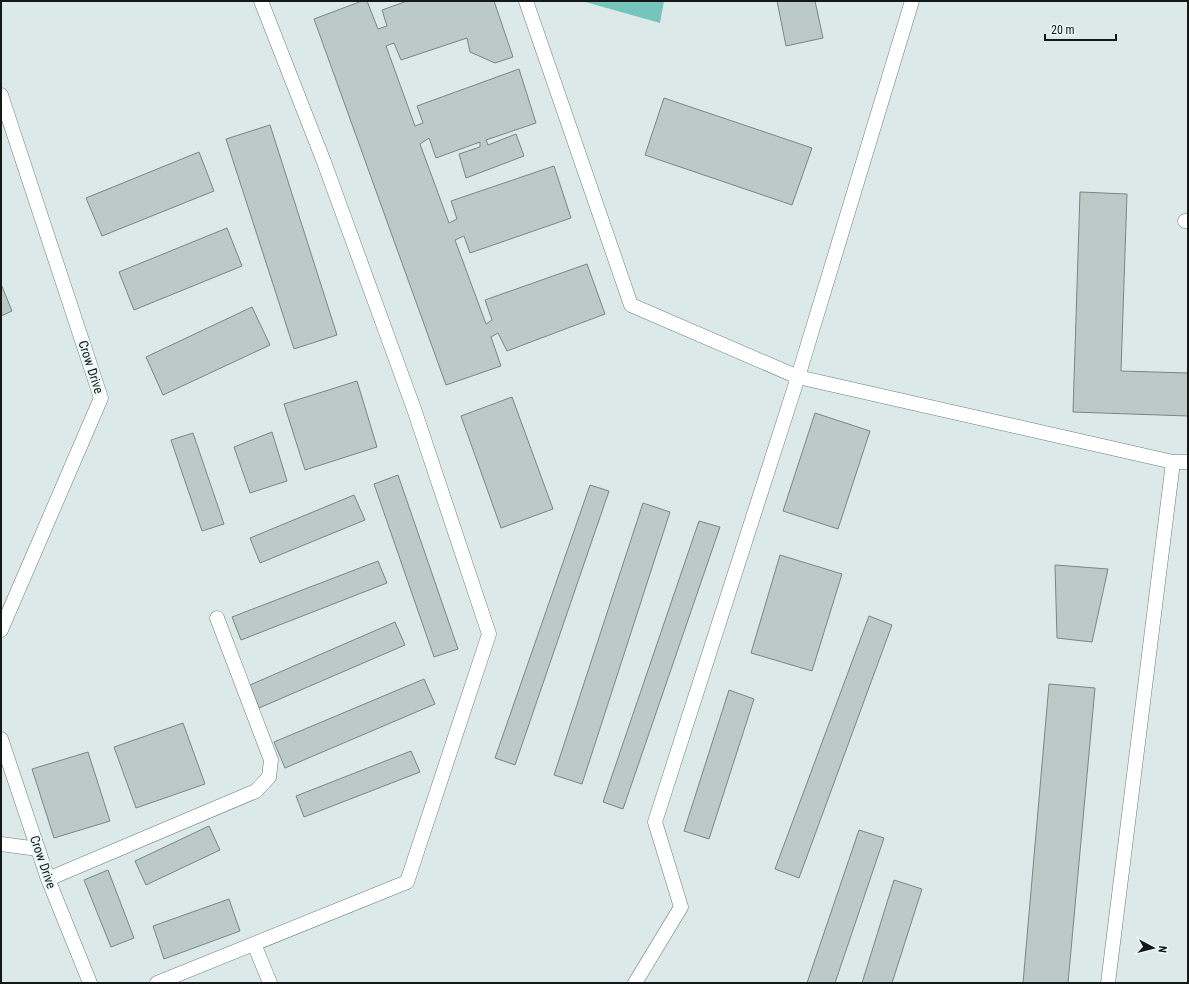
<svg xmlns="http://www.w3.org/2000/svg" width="1189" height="984" font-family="'Roboto Condensed',sans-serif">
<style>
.green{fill:#76c5bc}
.building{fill:#bccac7;stroke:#798684}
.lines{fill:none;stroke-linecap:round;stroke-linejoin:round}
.service-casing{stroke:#6f7c7a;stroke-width:15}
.service{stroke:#fff;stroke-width:14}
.labels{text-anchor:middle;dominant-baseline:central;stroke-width:4;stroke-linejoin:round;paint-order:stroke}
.street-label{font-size:13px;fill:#141918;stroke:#e9f7f5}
</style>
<rect width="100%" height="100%" fill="#dbeae8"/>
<!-- green -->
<path class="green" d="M582 1H664L660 23Z"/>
<!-- building -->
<path class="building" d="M362 1H367L378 29 387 26 382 10 407 1H494L513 57 495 63 470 52 467 38 401 60 394 43 386 46 415 126 423 123 417 106 519 69 536 123 486 140 488 145 516 134 524 156 466 178 459 154 480 147V142L436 158 429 138 420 144 449 223 457 219 451 201 554 166 571 218 470 253 464 236 455 240 486 324 492 320 485 300 587 264 605 314 507 351 498 333 491 337 501 366 446 385 314 19Z
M777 1H815L823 38 786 46Z
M664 98 812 148 792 205 645 155Z
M270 125 337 335 294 349 226 139Z
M199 152 214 191 102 236 86 198Z
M1080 192 1127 194 1121 371 1188 373V416L1073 412Z
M227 228 242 266 134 310 119 272Z
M1 284 12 311 1 316Z
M252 307 270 345 163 395 146 357Z
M357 381 377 447 305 470 284 404Z
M512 397 553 509 501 528 461 416Z
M815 413 870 431 838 529 783 511Z
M272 432 287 481 250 493 234 447Z
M193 433 224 524 202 531 171 440Z
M398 475 458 649 434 657 374 484Z
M590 485 609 491 515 765 495 758Z
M354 495 365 520 260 563 250 538Z
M643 503 670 512 582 784 554 775Z
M699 521 720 527 623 809 603 802Z
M780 555 842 574 812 671 751 653Z
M378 561 387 583 241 640 232 617Z
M1055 565 1108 569 1092 642 1057 638Z
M869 616 892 625 799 878 775 869Z
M395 622 405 645 259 708 250 685Z
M424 679 435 704 285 768 274 742Z
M1049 684 1095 688 1068 983H1023Z
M729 690 754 699 709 839 684 831Z
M183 723 205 784 136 808 114 747Z
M411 751 420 772 304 817 296 796Z
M88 752 110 821 54 838 32 769Z
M209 826 220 850 146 885 135 861Z
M859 830 884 838 835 983H807Z
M108 870 134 938 111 947 84 880Z
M894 880 922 889 892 983H862Z
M229 899 240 931 164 959 153 926Z"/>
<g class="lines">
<defs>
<path id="service" d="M526 1 631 305 798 377 1173 462H1188
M1 95 101 398 1 630
M1185 221H1188
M1 739 48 879 90 983
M1 844 38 849
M48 879 256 791 269 777 271 760 217 618
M254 944 270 983
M157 983 407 882 489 634 414 409 324 162 261 1
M635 983 681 907 655 822 798 377 912 1
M1108 983 1173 462"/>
</defs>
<!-- service casing -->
<use href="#service" class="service-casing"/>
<!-- service -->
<use href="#service" class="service"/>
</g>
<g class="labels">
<!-- street labels -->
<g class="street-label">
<text transform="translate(91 367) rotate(72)">Crow Drive</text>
<text transform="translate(43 862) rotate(71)">Crow Drive</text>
</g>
</g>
<!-- border -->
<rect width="1189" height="984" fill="none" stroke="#141918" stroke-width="4"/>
<!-- north arrow -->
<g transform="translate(1153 948) rotate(97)" stroke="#e9f7f5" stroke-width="3" paint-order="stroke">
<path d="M0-3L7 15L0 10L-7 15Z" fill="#141918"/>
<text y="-6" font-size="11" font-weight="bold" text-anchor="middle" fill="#141918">N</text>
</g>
<!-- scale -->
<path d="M1045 34v6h71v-6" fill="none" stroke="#141918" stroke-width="2"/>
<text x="1051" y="34" font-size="12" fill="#141918" stroke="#e9f7f5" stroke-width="3" paint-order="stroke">20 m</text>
</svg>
